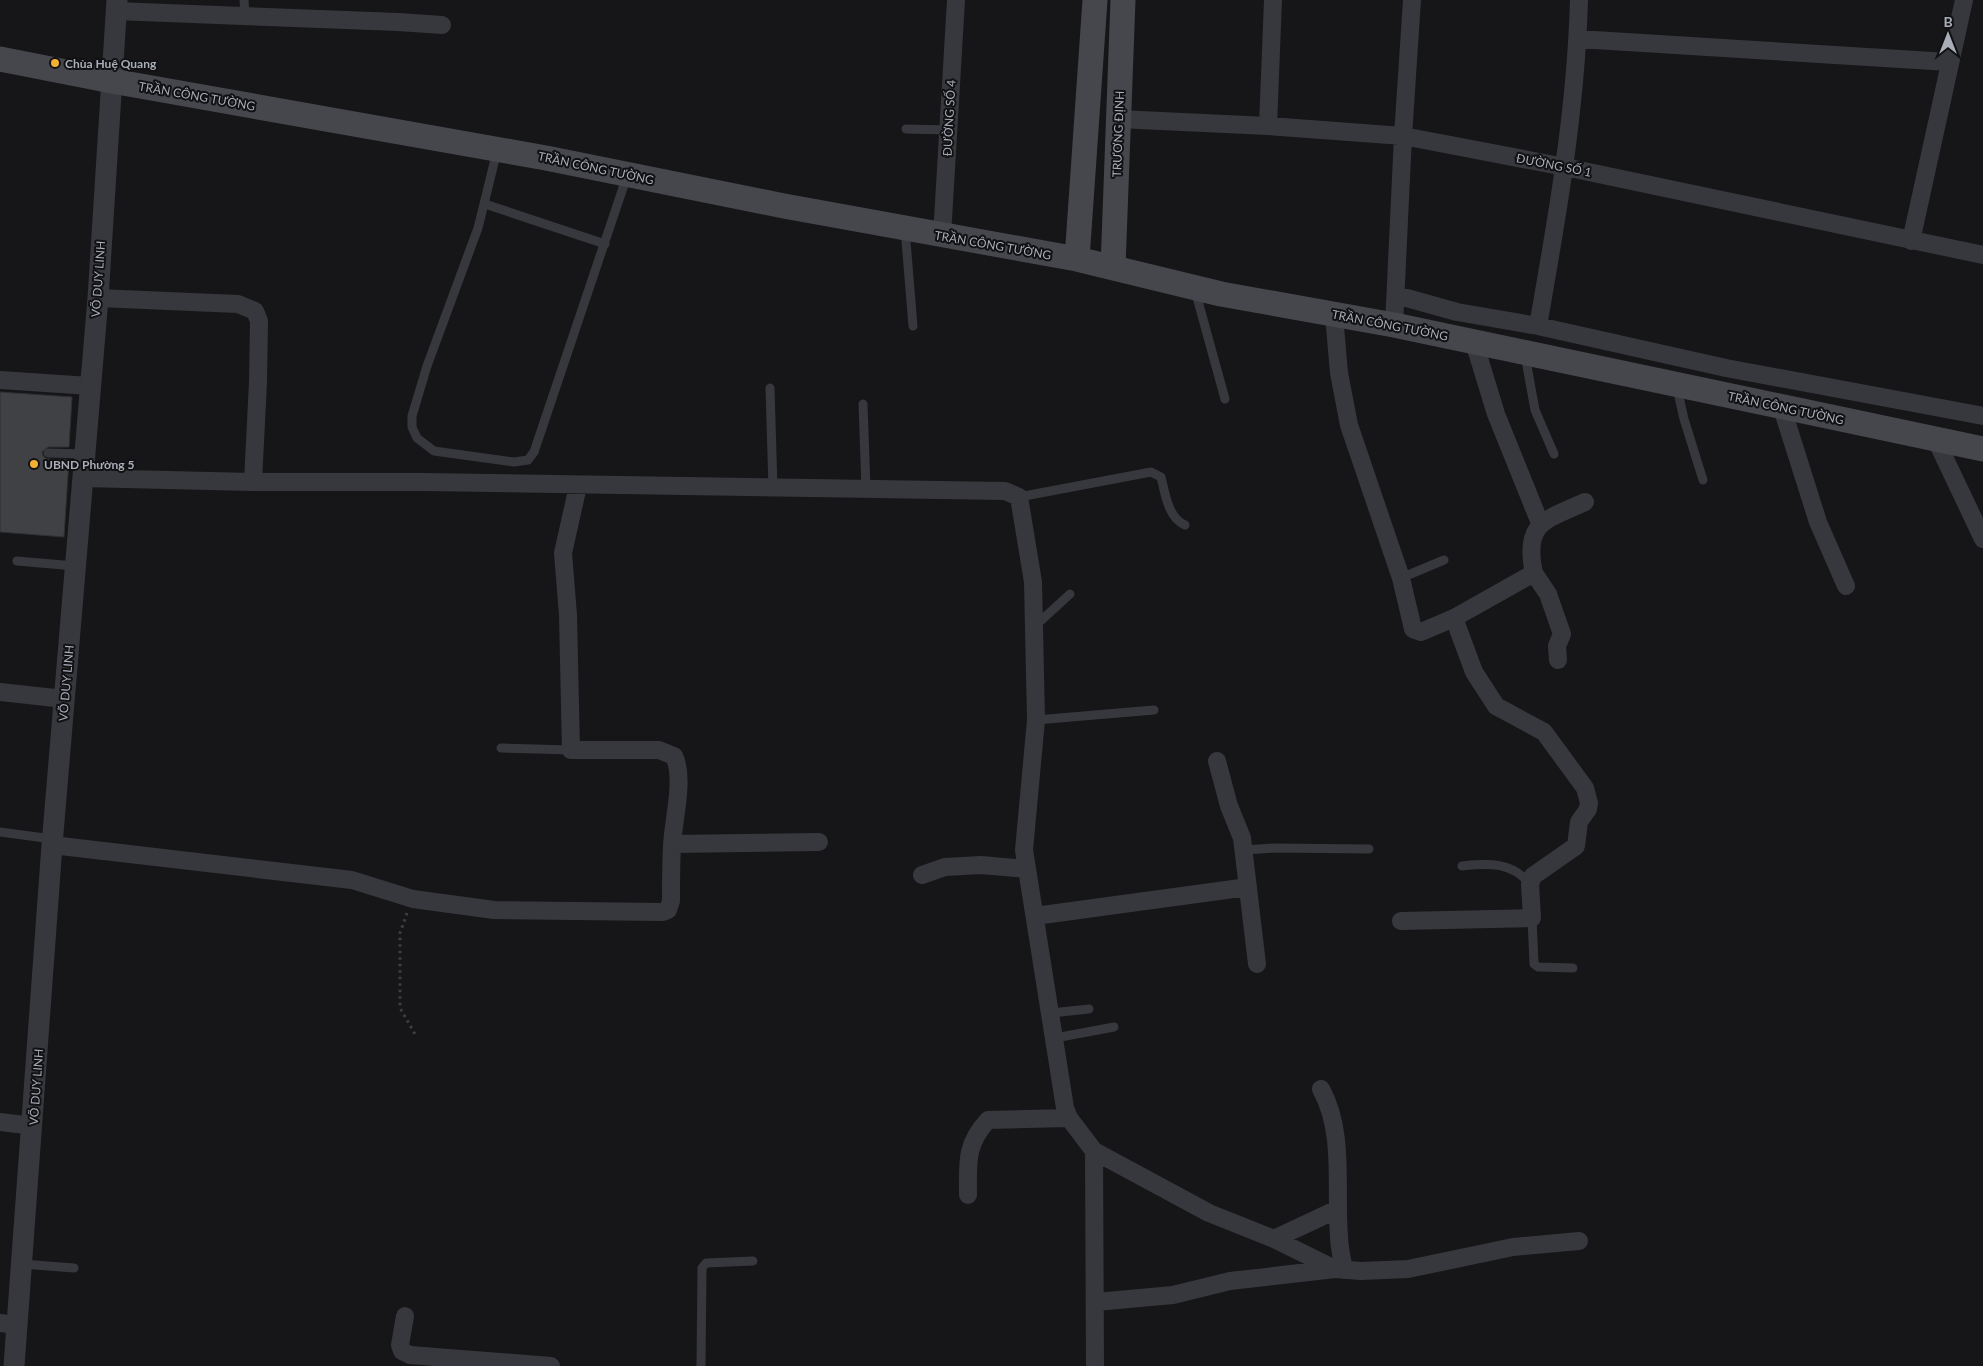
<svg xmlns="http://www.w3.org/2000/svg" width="1983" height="1366" font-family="Lato,sans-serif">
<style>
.building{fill:#404145;stroke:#303034}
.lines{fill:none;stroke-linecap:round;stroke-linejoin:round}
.path{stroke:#3d3f44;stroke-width:3;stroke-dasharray:2.5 4;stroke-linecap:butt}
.service{stroke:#37383d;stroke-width:9}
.minor{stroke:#37383d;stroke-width:18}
.tertiary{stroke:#37383d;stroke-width:21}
.secondary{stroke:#45474d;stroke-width:25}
.poi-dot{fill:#f2b134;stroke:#111113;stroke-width:2}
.labels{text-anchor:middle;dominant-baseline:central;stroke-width:4;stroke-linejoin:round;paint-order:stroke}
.poi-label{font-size:12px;font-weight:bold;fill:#a8adb8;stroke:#111113;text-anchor:start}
.street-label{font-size:12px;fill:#a8adb8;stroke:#111113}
</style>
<rect width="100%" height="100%" fill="#161618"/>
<!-- building -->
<path class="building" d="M0 392 72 397 69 447H48L42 452 43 456 47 459 69 460 64 537 0 532Z"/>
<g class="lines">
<!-- path -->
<path class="path" d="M407 913 400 933V1008L415 1034"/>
<!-- service -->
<path class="service" d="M244 0 245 16
M906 129 948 130
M497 151 478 228 427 366 412 416V427L417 438 434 451 514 462 528 460 534 452 627 176
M485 204 605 244
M905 229 913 326
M1195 290 1225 399
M1525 355 1535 410 1554 454
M770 388 773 488
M1677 388 1684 419 1703 480
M863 404 866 489
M48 453 84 454
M1019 497 1151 472 1161 477C1165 493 1168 518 1185 525
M17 561 75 566
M1401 578 1444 560
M1034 627 1070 594
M1036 720 1154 710
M501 748 571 750
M0 832 52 839
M1244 850 1274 848 1369 849
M1462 866C1489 863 1512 862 1530 884
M1532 918 1534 964 1538 967 1573 968
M1051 1013 1089 1009
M1055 1038 1114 1027
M22 1264 74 1268
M701 1366 702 1268 706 1263 753 1261"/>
<!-- minor -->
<path class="minor" d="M116 11 398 22 442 25
M1578 39 1949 62
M1118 119 1268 126 1403 136 1565 167 1983 255
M1268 126 1273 0
M942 236 956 0
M1911 241 1964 0
M1396 295 1457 312 1538 326 1726 368 1983 416
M98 298 238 304 255 311 259 321 258 382 253 482
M1334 315 1339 373 1349 425 1401 578 1413 629 1421 632 1454 618 1534 573C1523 522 1546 520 1585 502
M1394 325 1403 136 1412 0
M1538 326C1557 218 1576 110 1579 0
M1474 342 1496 414 1540 523
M0 380 90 386
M1782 408 1818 522 1846 586
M1936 440 1983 539
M82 478 253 482H423L1005 491 1019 497 1033 582 1036 720 1024 850 1065 1108 1069 1118 1094 1151 1095 1366
M1534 573 1548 594 1562 634 1557 646 1558 660
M0 692 64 699
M1217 761 1229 806 1242 838 1257 964
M672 844 819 842
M52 845 352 880 413 899 494 910 663 912 668 910 671 901C671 883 671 864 672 846 673 820 685 779 674 756L659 750H571L568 615 563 553 578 486
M922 875 945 867 981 865 1027 869
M1035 916 1248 887
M1401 921 1532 918 1530 884 1533 876 1576 846 1579 822 1588 809 1589 803 1585 788 1544 732 1496 706 1474 672 1454 618
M1321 1089C1345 1132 1335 1189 1339 1236 1339 1247 1342 1259 1344 1270
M0 1122 33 1126
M1094 1151 1209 1213 1274 1239 1335 1269 1361 1271 1408 1269 1513 1247 1579 1241
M968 1195C968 1163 965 1145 988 1120L1069 1118
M1274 1239 1338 1209
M1096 1302 1173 1295 1230 1281 1335 1269
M405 1316 400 1345 402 1351 410 1355 551 1366
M0 1323 16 1325"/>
<!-- tertiary -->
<path class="tertiary" d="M14 1366 52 845 98 298 117 0"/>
<!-- secondary -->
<path class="secondary" d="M0 59 112 81 546 158 784 206 1077 259 1221 294 1394 325 1983 449
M1077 259 1095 0
M1113 267 1123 0"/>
</g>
<!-- markers -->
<g class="poi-dot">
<circle cx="55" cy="63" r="5"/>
<circle cx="34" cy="464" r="5"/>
</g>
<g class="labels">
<!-- poi labels -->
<g class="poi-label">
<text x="65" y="63">Chùa Huệ Quang</text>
<text x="44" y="464">UBND Phường 5</text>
</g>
<!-- street labels -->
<g class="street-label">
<text transform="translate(197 96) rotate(10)">TRẦN CÔNG TƯỜNG</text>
<text transform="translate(949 118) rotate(-87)">ĐƯỜNG SỐ 4</text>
<text transform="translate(1118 134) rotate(-88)">TRƯƠNG ĐỊNH</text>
<text transform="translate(1554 165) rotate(11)">ĐƯỜNG SỐ 1</text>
<text transform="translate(596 168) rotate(12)">TRẦN CÔNG TƯỜNG</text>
<text transform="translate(993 245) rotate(10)">TRẦN CÔNG TƯỜNG</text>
<text transform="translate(98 279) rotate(-86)">VÕ DUY LINH</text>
<text transform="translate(1390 325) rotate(11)">TRẦN CÔNG TƯỜNG</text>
<text transform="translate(1786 408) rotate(12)">TRẦN CÔNG TƯỜNG</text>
<text transform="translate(66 683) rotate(-85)">VÕ DUY LINH</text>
<text transform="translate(36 1087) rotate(-86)">VÕ DUY LINH</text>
</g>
</g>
<!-- north arrow -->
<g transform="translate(1948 35)" stroke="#111113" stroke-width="4" paint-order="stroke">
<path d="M0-4L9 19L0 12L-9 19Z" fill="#a8adb8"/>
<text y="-8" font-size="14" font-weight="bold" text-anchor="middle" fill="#a8adb8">B</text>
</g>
</svg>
